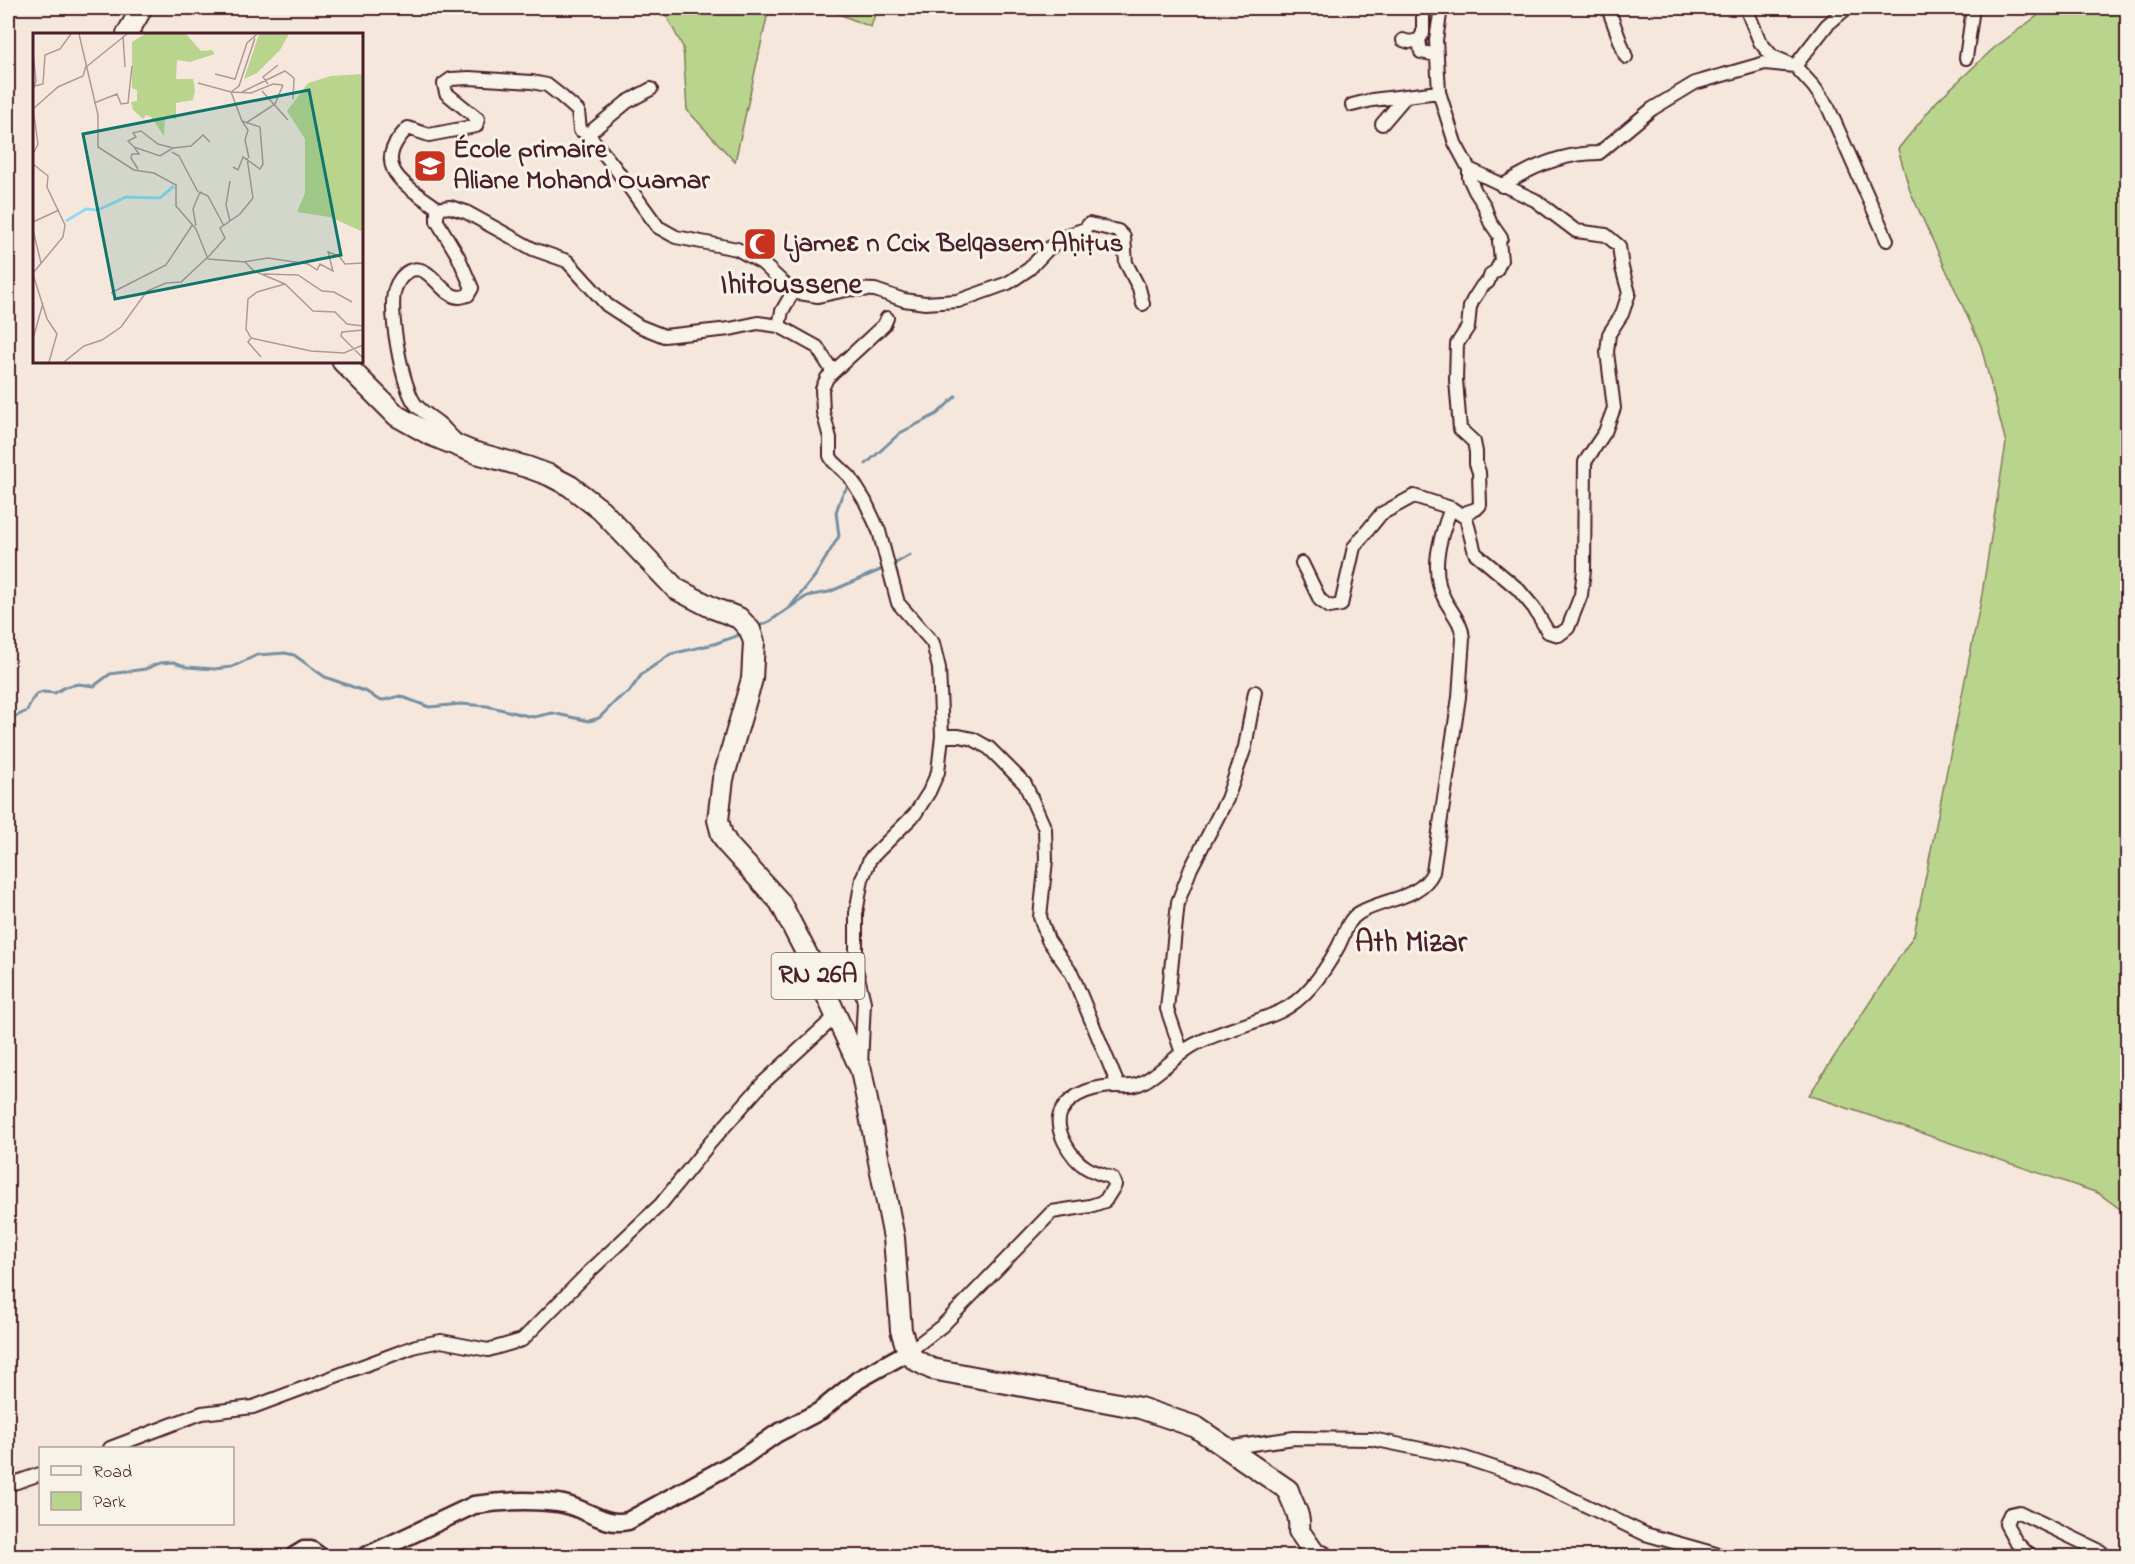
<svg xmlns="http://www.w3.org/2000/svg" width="2135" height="1564" font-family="'Indie Flower',sans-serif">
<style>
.green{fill:#b9d58d;stroke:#827a5c;stroke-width:1.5}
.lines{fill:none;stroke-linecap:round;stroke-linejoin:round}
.stream{stroke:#7590a2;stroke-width:3}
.street-casing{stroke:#4a1f2b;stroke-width:16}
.secondary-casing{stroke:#4a1f2b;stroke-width:21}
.primary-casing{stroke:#4a1f2b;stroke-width:24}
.street{stroke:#f7f3e8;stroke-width:12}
.secondary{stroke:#f7f3e8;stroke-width:16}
.primary{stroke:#f7f3e8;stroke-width:20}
.labels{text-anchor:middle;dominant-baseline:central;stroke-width:6;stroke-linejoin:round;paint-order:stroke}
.shield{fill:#f7f3e8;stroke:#7e5f64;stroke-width:1.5}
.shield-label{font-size:26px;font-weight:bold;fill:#4a1f2b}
.poi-label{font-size:27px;font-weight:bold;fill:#4a1f2b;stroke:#f7f3e8;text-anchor:start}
.quarter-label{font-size:30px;font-weight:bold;fill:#4a1f2b;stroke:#f7f3e8}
.inset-river{fill:none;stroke:#91dbf2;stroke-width:3}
.inset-road{fill:none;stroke:#b19795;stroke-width:1.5}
.view{fill:#0f766e;fill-opacity:0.15;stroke:#0f766e;stroke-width:3}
.inset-edge{fill:none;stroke:#4a1f2b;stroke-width:3}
</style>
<rect width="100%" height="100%" fill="#f6e7dc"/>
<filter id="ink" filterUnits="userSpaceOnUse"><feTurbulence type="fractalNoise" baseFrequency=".0167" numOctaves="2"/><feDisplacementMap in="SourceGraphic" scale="12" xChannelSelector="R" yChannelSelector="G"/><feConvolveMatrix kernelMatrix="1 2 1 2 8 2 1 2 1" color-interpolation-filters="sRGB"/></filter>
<g filter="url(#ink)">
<!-- green -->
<path class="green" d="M662 8H769L735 162 687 110 683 47Z
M824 8H877L871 27Z
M2048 8H2127V1214L2098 1193 1809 1095 1914 935 1981 600 2006 443 1981 346 1910 191 1898 149 1937 101 1994 48Z"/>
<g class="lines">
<!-- stream -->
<path class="stream" d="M866 464 900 433 937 414 956 396
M894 564 910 555
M791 606 815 576 839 536 836 512 842 495 849 485
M759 626 770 621 807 596 829 592 885 568
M8 720 27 711 32 700 37 694 43 692 55 693 65 687 78 684 94 686 110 674 145 669 160 663 174 662 187 667 214 669 232 667 257 655 285 653 294 655 325 677 367 692 377 699 384 700 400 696 429 707 461 704 487 706 528 716 534 717 552 713 589 721 599 718 618 699 629 692 642 674 671 654 714 644 742 634"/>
<defs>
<path id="street" d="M1608 8 1626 57
M1746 8 1760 42 1772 56 1795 66 1814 87 1828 107 1887 240
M1403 40 1409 42 1419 40 1421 52 1437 55
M1419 40 1423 33V11
M1966 58 1973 8
M1352 105 1372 100 1439 92
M1382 124 1406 96
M588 134 627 102 651 89
M1502 186C1532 166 1563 153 1599 153L1652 109 1695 83 1765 63 1795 66 1827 25 1847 8
M440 210C408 186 367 168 408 128L429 135 476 126 478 119 446 93 444 84 451 79 469 78 532 82 547 85 561 96 578 111 580 130 588 134 613 165 658 227 676 237 737 249 762 263 793 292
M779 326 817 347 833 372 827 378 822 389 823 412 830 438V456L833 461 850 477 865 501 879 531 898 603 933 643 939 668 942 736
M833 372 884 325 887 318
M457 441C451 436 446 430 441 425 433 418 423 413 416 405 402 388 388 310 395 289 397 282 403 274 409 271 430 261 441 297 459 297 462 297 465 296 468 295L472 288 458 256 437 221V212L442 208 450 207 466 212 533 249 567 261 607 305 639 326 664 336 730 329 758 323 779 326 782 311 793 292 818 296 851 289 875 290 904 300 925 303 958 301 1008 283 1029 269 1048 249 1068 235 1085 229 1089 224 1118 231 1124 237 1126 263 1139 288 1143 304
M1466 518 1467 512 1476 509 1480 505 1479 472 1476 464V452L1474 442 1460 429 1456 380 1457 344 1468 327 1470 307 1473 300 1482 286 1488 282 1491 274 1496 271 1501 260 1499 241 1501 238 1490 222 1484 205 1475 191 1469 178V169
M1302 563 1320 600 1330 607 1341 605 1354 547 1381 514 1414 496 1451 508 1466 518 1475 553 1518 589 1534 608 1548 632 1559 635 1568 628 1581 595 1584 570 1585 462 1605 432 1614 408 1607 352 1609 334 1622 314 1629 293 1622 268 1619 246 1606 235 1576 231 1535 200 1469 169 1455 143 1439 92 1436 40 1441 8
M1182 1053 1167 1009 1178 902 1191 868 1227 799 1245 747 1255 692
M861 1065 864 1002 856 969V913L862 879 870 859 915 814 929 792 938 772 942 736H959L973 739 989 748 1025 784 1045 829 1046 860 1040 917 1048 940 1072 974 1118 1085
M908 1352 942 1326 1052 1212 1090 1206 1105 1201 1115 1185 1112 1178C1104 1175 1094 1172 1087 1168 1071 1159 1051 1127 1062 1110 1073 1092 1097 1086 1118 1086 1125 1086 1129 1087 1136 1085 1153 1080 1175 1056 1192 1046 1220 1030 1252 1025 1281 1011 1306 999 1325 971 1338 947 1344 936 1347 920 1359 913 1382 899 1421 899 1433 872L1459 697 1463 638C1462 623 1452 613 1445 600 1429 570 1440 537 1451 508
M110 1448 202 1413 253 1407 416 1346 441 1341 488 1350 522 1340 590 1271 661 1204 710 1143 763 1083 836 1016
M1226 1448 1294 1438 1372 1439 1465 1458 1537 1482 1645 1534 1723 1556
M8 1485 40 1474
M2030 1556 2016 1542 2006 1524 2010 1514 2019 1512 2100 1551 2105 1556"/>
<path id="secondary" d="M294 1556 304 1550H311L319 1556
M366 1556 474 1505C501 1501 532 1500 558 1503 584 1506 603 1527 628 1521L739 1460 776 1434 820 1411 858 1380 908 1352"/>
<path id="primary" d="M127 34 142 8
M343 362 397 416 431 435 473 452 527 467 549 475 570 486 601 510 676 589 713 608 739 618 750 630 754 642 752 679 723 779 718 820 722 835 728 845 780 902 816 972 861 1070 894 1238 901 1330 908 1352 915 1360 932 1369 1140 1408 1196 1427 1288 1490C1293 1506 1301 1514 1299 1531L1315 1554 1322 1556"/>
</defs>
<!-- street casing -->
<use href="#street" class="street-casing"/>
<!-- secondary casing -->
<use href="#secondary" class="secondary-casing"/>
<!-- primary casing -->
<use href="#primary" class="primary-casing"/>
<!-- street -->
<use href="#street" class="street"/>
<!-- secondary -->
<use href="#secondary" class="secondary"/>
<!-- primary -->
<use href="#primary" class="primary"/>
</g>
</g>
<!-- icons -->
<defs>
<symbol id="school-square" viewBox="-11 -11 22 22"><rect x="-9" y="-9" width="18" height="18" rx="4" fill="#c8321e" stroke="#f7f3e8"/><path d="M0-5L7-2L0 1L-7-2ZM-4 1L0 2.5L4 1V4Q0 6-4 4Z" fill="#fff"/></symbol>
<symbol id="mosque-square" viewBox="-11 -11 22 22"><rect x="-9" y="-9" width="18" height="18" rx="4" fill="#c8321e" stroke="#f7f3e8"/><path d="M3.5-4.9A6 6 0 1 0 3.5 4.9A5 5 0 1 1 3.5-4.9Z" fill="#fff"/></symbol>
</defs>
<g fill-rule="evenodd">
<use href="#school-square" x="411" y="147" width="38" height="38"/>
<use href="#mosque-square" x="741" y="225" width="38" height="38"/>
</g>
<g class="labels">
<!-- shield labels -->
<rect class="shield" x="771.5" y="953" width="93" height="46" rx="4.5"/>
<g class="shield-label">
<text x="818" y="976">RN 26A</text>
</g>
<!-- poi labels -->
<g class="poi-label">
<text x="453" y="150">École primaire<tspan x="453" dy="31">Aliane Mohand Ouamar</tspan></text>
<text x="783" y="244">Ljameɛ n Ccix Belqasem Aḥiṭus</text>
</g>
<!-- quarter labels -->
<g class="quarter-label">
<text x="791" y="286">Ihitoussene</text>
<text x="1411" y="944">Ath Mizar</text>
</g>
</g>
<!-- overview -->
<g transform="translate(33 33)">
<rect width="330" height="330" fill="#f6e7dc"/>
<path d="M112 1H153L168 18 179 17 182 21 157 29 144 27 143 46H160L162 58 160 67 143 70V86L132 84 131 103 118 84 113 82 110 86 100 77 98 69 104 68V57L99 55V9ZM226 1H256L247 17 224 40 211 46ZM330 41V199L297 184 264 179 272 160V106L254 78 275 50 298 43Z" fill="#b9d58d"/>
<path class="inset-river" d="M33 188 53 176 65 177 93 164 127 165 141 153"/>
<path class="inset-road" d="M46 1 65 82V114L101 137 121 140 143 152V173L163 196 175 226 212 229 221 238 252 251 280 278 302 279 314 291 330 293M90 3 92 34M0 20 3 48 0 56M53 34 94 1M182 41 202 46 214 10 224 1M165 50 198 59M235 51 230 44 245 32M2 53 10 51 12 22 27 16 38 1M229 58 255 87M198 59 209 88 227 94 230 131 227 136 210 124 205 137 200 134M198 59 206 53 222 5M198 59 218 60 240 51 250 52M209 59 252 38 261 45 260 66M61 70 84 61 88 71 95 70 99 33M0 75 5 111 0 121M0 76 25 54 50 43 53 33M209 88 215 97 212 107 216 125M213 90 242 71 250 52M101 114 95 108 103 104 100 100 108 98 125 111 140 115M139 119 146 123 165 159M0 131 15 143 14 154 32 192 30 204 0 240M105 136 98 125 99 121H106L101 114 127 123 140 115 158 113 170 102 177 109M197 188 193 172 197 148M0 189 26 177M163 193 160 176 167 159 175 163 191 193M0 197 8 230M210 229 235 225 275 231 284 237 287 231 300 238 295 219 306 223 312 231 330 230M0 241 14 286 24 301 16 329M230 241 265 242 289 258 301 259 319 269M78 260 133 232 160 191M330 297 309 299 308 303 330 325M218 305 278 318 311 320 330 312M0 306 10 270M228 324 215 309 218 305 213 296 215 266 224 259 252 251M31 329 51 313 69 307 88 294 114 258 133 250 148 249 177 222 192 205 187 195 207 181 220 165 214 125"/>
<path class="view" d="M276 57 308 222 82 266 50 101Z"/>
<rect width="330" height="330" class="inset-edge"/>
</g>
<!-- margin -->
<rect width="2135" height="1564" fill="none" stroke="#f7f3e8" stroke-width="30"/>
<rect x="15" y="15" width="2105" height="1534" fill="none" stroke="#4a1f2b" stroke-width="2" filter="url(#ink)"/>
<!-- legend -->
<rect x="39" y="1447" width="195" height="78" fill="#f7f3e8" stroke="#b29e9c" stroke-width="1.5"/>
<rect x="51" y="1466" width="30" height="9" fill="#f7f3e8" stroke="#b29e9c" stroke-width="1.5"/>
<text x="93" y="1477" font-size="18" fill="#4a1f2b">Road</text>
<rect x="51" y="1492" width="30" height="18" fill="#b9d58d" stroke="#b29e9c" stroke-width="1.5"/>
<text x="93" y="1507" font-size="18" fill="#4a1f2b">Park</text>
</svg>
